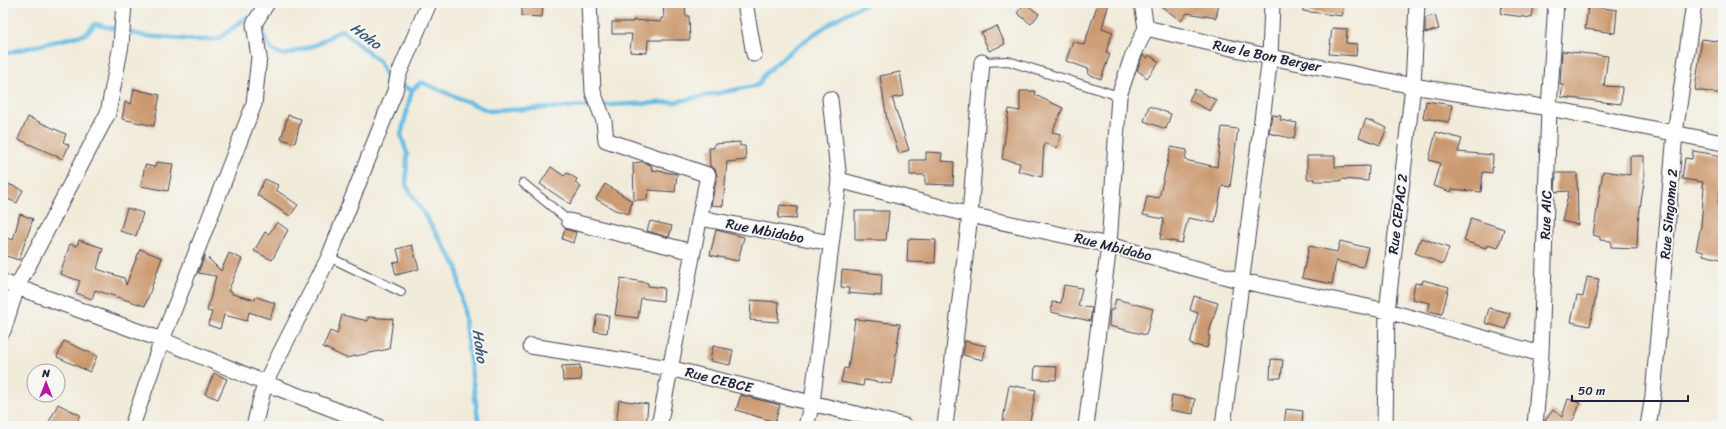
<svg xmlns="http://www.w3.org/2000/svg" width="1726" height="429" font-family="Sriracha,sans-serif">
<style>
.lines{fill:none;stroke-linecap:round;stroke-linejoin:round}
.stream{stroke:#69bde5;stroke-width:4.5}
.building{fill:#cb996f}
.service-casing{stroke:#414053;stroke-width:10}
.minor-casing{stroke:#414053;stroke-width:17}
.service{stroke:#fff;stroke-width:8}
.minor{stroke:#fff;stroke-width:15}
.labels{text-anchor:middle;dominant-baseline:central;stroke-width:4;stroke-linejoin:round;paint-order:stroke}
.street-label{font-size:14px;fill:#22223b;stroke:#f6f6f2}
.water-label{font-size:15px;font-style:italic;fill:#3b5876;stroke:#f6f6f2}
</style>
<rect width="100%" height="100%" fill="#f6f6f2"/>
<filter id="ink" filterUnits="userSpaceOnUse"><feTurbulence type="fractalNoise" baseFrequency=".025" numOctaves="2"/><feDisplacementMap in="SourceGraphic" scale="8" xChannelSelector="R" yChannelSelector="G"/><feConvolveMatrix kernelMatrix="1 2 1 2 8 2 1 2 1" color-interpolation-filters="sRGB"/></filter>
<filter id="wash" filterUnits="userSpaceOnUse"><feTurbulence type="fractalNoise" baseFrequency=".012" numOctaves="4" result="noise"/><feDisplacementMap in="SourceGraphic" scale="16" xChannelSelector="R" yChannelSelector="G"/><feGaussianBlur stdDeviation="0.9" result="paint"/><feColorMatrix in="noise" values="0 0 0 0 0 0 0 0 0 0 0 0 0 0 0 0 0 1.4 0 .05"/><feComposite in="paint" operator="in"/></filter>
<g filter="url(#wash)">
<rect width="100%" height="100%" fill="#f1ebda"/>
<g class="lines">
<!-- stream -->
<path class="stream" d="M261 28 271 50 284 55 316 45 341 30 379 61 388 80 412 90
M3 54 86 34 95 24 145 36 196 40 218 39 247 17 254 19
M412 90 421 82 489 111 675 102 759 85C761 80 763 75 767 72 791 49 838 15 868 3
M412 90 401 135 407 153 406 185 457 267 479 426"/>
</g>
<g id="blocks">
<!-- building -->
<path class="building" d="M522 3H543L542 17 522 16Z
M663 3H685L686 16H689L690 40H648L647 53 630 52 632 34H612V22H633V20L661 22V18H664Z
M1025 3 1039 14 1031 24 1017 13Z
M1098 3H1109L1102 28 1113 32 1106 52 1110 54 1101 79 1088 74 1089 69 1066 61 1073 41 1084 45Z
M1157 3H1219L1216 18 1187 13 1181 21Z
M1303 3H1344L1342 16 1303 11Z
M1502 3H1534L1532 18 1501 14Z
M1588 6 1617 10 1615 33 1585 29Z
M1435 15 1439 29 1425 33V18Z
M997 26 1005 44 989 51 981 33Z
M1332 28 1347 29 1346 43 1357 44 1356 56 1329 54Z
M1702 39 1723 42V94L1695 90Z
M1562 51 1608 56 1604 86 1622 87 1621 104 1561 97 1563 85H1560Z
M1143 55 1147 58 1149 55 1159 62 1147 78 1137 70Z
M900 72 904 96 892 98 909 150 899 153 887 120 880 76Z
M134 89 160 95 154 126 122 119 125 102 131 104Z
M1195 89 1216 100 1210 111 1189 100Z
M1020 91H1035V95L1063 108 1052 132 1061 134 1057 148 1044 143 1042 177 1018 171 1020 163 1002 159 1009 109 1020 111Z
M1426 101 1452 105 1449 122 1423 118Z
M1149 106 1171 114 1166 129 1144 121Z
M288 115 301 119 295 143 281 139Z
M1272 115 1281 116 1280 120 1297 123 1294 139 1269 133Z
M28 117 66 134 63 142 69 145 63 159 18 139Z
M1366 119 1387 128 1380 145 1359 137Z
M1222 127 1238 129 1230 187 1222 186 1215 223 1188 218 1182 243 1160 239 1164 219 1143 215 1147 196 1159 198 1171 147 1187 150 1185 160 1217 167Z
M1436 132 1462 139 1458 152 1493 155 1492 173 1483 172 1481 192 1452 189 1451 192 1433 186 1440 163 1429 160Z
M740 142V146H745L746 160 727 162 723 206 711 205 717 176 715 169 710 166 709 148H714V144Z
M1693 151 1723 156V170L1718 203 1722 204 1719 237 1723 238V244L1720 259 1703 255 1704 252 1696 250 1701 226 1704 187H1702L1703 182 1682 179 1685 158 1692 159Z
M926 152 942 153 941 161 954 162 953 185 925 184V175H910V160H926Z
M1307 156H1335V167L1369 166 1368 181 1341 179V181H1314V179H1307Z
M1630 156H1644V182L1638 222 1637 249 1611 248V241L1600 240V237L1593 235 1603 171 1630 175Z
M156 162 173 164 168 191 141 186 145 165 155 167Z
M643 162 651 165 652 170 677 174 675 192 649 190 646 200H634L633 163Z
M551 167 564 176 567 173 577 179 575 183 581 187 570 204 540 184Z
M1556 173H1577L1578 225 1562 221 1569 191 1555 192Z
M265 179 278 185 276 190 298 205 290 216 257 195Z
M3 182 23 190 17 203 3 197Z
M605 184 632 201 629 214 615 210 596 199Z
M780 205 797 207 796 219 778 218Z
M127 208 143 213 136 236 120 231Z
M855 211H889L886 240H855Z
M20 214 33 219 19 260 3 255V237L13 240Z
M1471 218 1504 229 1498 248 1487 245 1486 248 1464 241Z
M650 221 672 226 669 237 647 231Z
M277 222 288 230 272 260 254 251 265 232 269 234Z
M565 229 576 232 573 243 562 239Z
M716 230 744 237 738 261 710 255Z
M1421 238 1449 248 1443 264 1415 253Z
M908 239 936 240 935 263 907 262Z
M79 240 103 248 97 269 124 278 126 285 140 249 162 258 145 306 95 290 92 299 76 293 80 281 60 274 70 244 77 246Z
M1340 241 1368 248 1363 267 1336 261 1332 284 1302 278 1309 246 1337 252Z
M412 245 419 269 396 275 393 263 400 261 397 249Z
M229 253 242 259 228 291 232 292V294L255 300 256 297 275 303 270 319 249 312 247 321 224 315 220 329 208 325 212 312 207 311 216 276 198 273 205 255 221 271Z
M842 270 882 274 881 296 848 293 849 288 841 287Z
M1587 277 1599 279 1590 326 1571 322 1577 296 1583 297Z
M621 278 648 283V286L664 288 663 301 641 298 638 318 615 315Z
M1423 280 1449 287 1442 314 1428 311 1430 303 1412 299 1415 283 1422 284Z
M1064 285 1082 288 1078 306 1092 308 1090 321 1051 312 1052 302 1061 303Z
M1194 296 1218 303 1208 336H1210L1207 348 1190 344 1198 313 1190 310Z
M1116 299 1153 309 1146 335 1109 326 1110 310H1113Z
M751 300 779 302 778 322 750 320Z
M1489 308 1510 313 1506 329 1485 323Z
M597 314 609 316 607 333 594 331Z
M342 315 368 321V317L393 319 389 349 346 358 323 347 330 331 337 334Z
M855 319 900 324 892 384 864 380 863 386 841 382 844 368 848 369Z
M64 341 97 356 90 372 57 357Z
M965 341 986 346 983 360 963 355Z
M713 346 733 350 730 365 710 361Z
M1271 359 1283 360 1281 378H1270Z
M580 365 581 380 563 381 562 366Z
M1035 366 1057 367 1056 380 1034 379Z
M214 373 227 379 218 399 205 394Z
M1009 385 1036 390 1029 426H1002Z
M741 395 780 405 775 422 736 410Z
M1172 395 1195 399 1193 414 1170 410Z
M1568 399 1580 403 1575 417 1570 423 1574 426H1544V422L1553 410 1562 417Z
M619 400 648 404 646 426H616Z
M58 404 80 415 75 426H47Z
M1286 409 1303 411 1302 426H1284Z"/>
</g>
</g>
<g filter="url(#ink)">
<use href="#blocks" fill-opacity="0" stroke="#414053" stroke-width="1"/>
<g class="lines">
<defs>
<path id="service" d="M982 62 1008 61 1119 96
M523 183 569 221
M329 257 401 292"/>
<path id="minor" d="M589 3 593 92 604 121 606 140 708 175 659 426
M745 3 754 54
M1142 3 1146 28
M1146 28 1270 57 1413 86 1549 108 1723 143
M839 180 970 215 1109 245 1242 281 1387 311 1541 354
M700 218 831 243
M569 221 693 252
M3 282 162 340 265 383 377 426
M3 331 17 287 108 113 121 45 124 3
M531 346 669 368 905 426
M132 426 162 340 254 104 259 57 254 24 267 3
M254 426 265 383 329 257 395 91 398 76 429 3
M806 426 812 403 839 180 830 99
M945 426 970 215 982 62
M1086 426 1109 245 1119 96 1131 60 1146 28
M1223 426 1270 57 1272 3
M1385 426 1387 311 1413 86 1417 3
M1535 426 1541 354 1549 108 1556 3
M1648 426 1653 396 1675 133 1694 3"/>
</defs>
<!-- service casing -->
<use href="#service" class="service-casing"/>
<!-- minor casing -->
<use href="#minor" class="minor-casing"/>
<!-- service -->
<use href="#service" class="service"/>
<!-- minor -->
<use href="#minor" class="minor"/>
</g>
</g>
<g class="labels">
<!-- street labels -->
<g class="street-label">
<text transform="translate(1267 56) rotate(12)">Rue le Bon Berger</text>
<text transform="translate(1398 214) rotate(-83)">Rue CEPAC 2</text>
<text transform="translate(1669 214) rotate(-85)">Rue Singoma 2</text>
<text transform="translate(1546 215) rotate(-88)">Rue AIC</text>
<text transform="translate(765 231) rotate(11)">Rue Mbidabo</text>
<text transform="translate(1113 247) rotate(14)">Rue Mbidabo</text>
<text transform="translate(719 380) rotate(14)">Rue CEBCE</text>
</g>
<!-- water labels -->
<g class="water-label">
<text transform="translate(366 36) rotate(37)">Hoho</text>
<text transform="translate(480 346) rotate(82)">Hoho</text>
</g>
</g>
<!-- margin -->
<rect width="1726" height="429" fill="none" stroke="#f6f6f2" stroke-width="16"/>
<!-- north arrow -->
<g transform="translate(46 383)"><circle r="19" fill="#f6f6f2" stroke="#a1a1a9"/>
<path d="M0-3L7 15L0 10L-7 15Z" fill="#b5179e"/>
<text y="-6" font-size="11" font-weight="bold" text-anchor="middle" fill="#22223b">N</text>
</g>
<!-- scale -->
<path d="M1572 395v6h116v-6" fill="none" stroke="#22223b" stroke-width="2"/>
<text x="1578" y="395" font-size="12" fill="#22223b" stroke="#f6f6f2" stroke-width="3" paint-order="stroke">50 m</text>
</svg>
